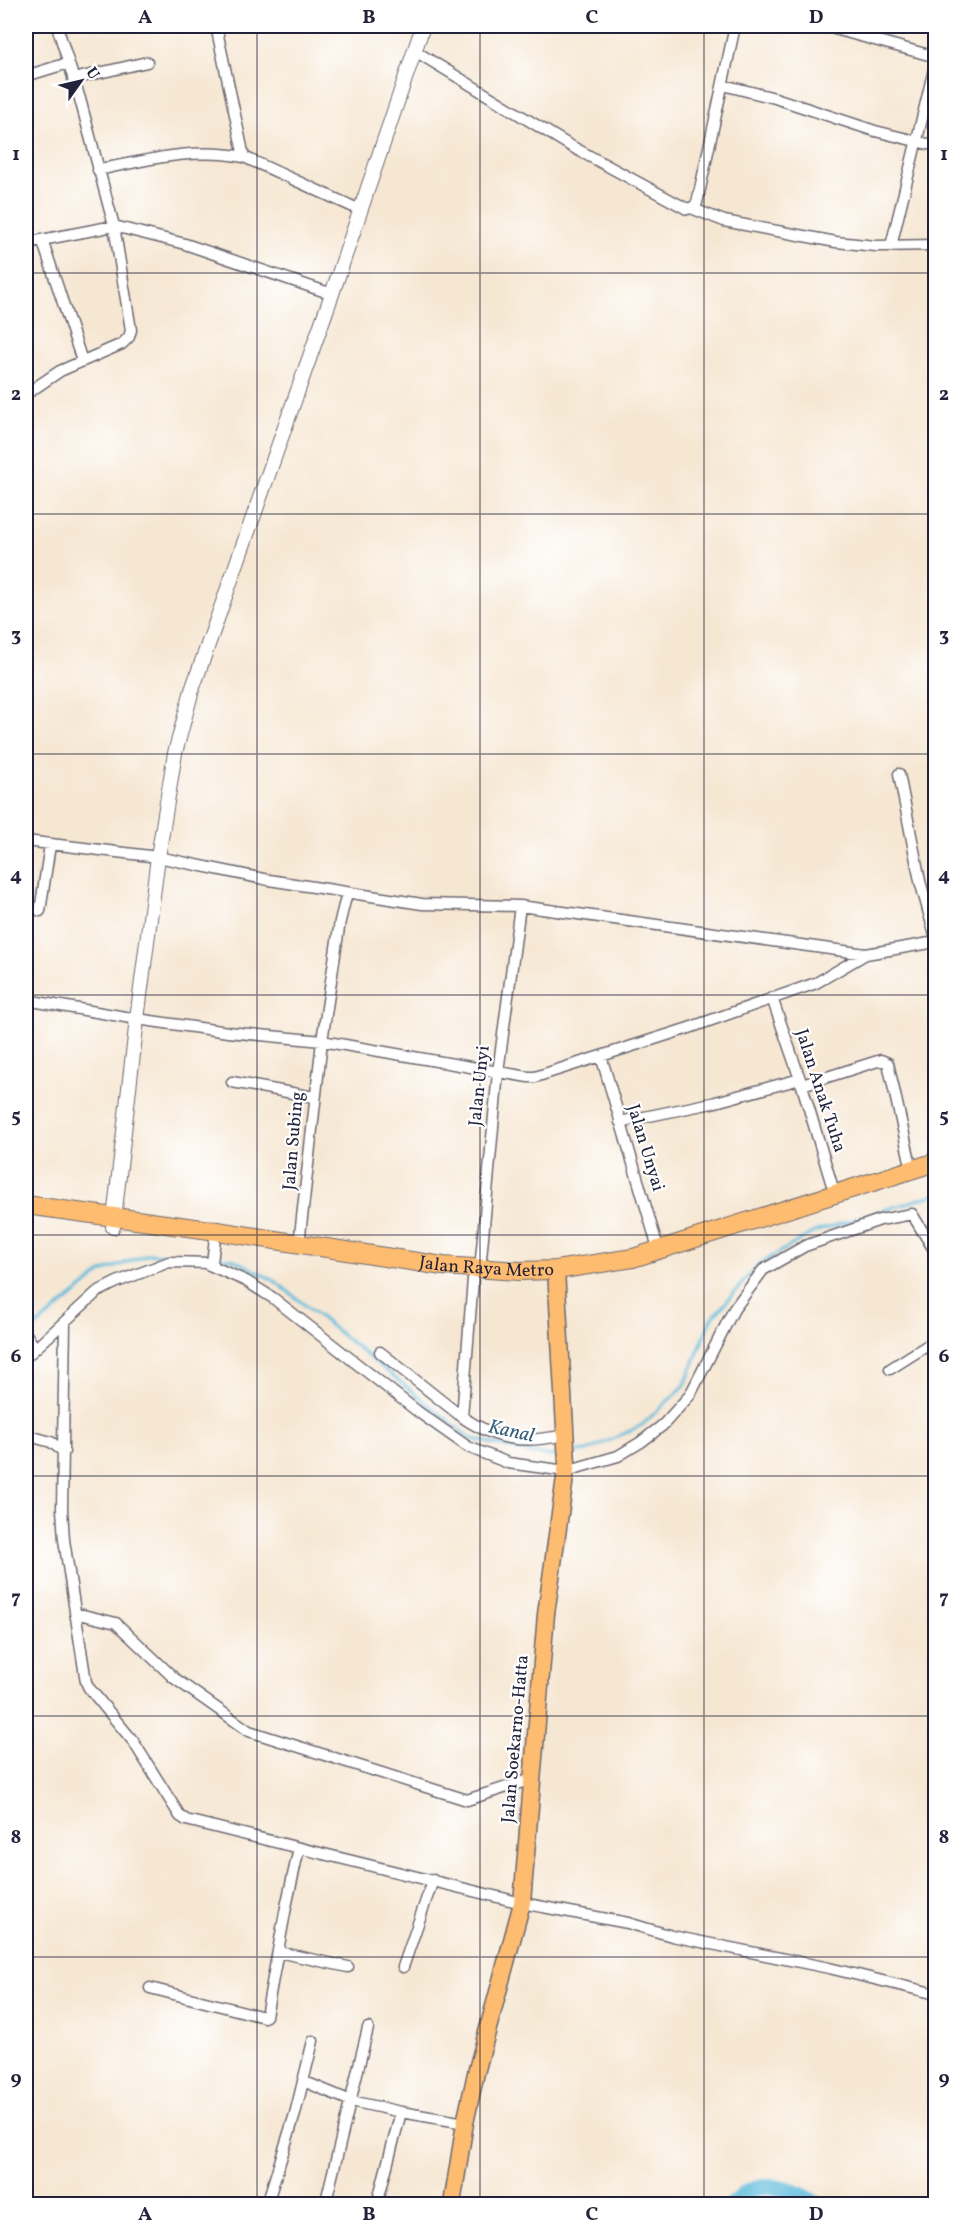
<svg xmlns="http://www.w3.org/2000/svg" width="961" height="2230" font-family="Vollkorn,serif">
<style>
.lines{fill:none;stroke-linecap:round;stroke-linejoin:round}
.stream{stroke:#5ebbdc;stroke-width:3}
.river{stroke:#5ebbdc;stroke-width:16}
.minor-casing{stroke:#6c6770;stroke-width:13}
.tertiary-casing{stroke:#6c6770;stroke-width:16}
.primary-casing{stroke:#6c6770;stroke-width:19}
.trunk-casing{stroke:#6c6770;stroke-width:20}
.minor{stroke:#fff;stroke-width:10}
.tertiary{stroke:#fff;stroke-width:14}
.primary{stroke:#fdbc70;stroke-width:16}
.trunk{stroke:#fdbc70;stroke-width:18}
.grid{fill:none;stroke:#22223b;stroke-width:1.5;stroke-opacity:0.55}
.labels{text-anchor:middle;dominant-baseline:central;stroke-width:4.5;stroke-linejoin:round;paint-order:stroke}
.street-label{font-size:18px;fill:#22223b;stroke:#fff}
.water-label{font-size:20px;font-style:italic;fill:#3a5f7b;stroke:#fff}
.neatline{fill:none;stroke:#22223b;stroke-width:2}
.grid-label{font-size:20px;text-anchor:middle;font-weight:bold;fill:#22223b}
</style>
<rect width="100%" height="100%" fill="#fff"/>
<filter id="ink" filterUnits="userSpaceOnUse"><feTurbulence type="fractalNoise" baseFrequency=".0167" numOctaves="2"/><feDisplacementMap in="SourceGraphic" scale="12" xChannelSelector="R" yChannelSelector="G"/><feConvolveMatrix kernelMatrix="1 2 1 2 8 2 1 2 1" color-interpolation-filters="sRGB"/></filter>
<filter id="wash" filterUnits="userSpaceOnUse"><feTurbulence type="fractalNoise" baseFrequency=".008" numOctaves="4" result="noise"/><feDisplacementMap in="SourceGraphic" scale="24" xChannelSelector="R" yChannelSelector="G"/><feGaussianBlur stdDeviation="1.35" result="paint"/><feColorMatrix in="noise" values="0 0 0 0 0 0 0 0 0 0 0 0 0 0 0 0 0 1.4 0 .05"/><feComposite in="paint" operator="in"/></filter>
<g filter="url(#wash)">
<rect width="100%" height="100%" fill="#f6e7d3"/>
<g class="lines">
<!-- stream -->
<path class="stream" d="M29 1332 102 1272 149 1254 233 1259 275 1281 470 1438 520 1451 549 1456 561 1454
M571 1453 587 1451 642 1425 685 1385 710 1321 758 1265 814 1232 936 1194"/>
<!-- river -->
<path class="river" d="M732 2204C738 2200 745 2192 752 2190 773 2182 800 2192 817 2204"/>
</g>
</g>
<g filter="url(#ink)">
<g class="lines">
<defs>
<path id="minor" d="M216 26 244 157
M824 26 936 57
M415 51 569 145 687 209 693 207 697 203 735 26
M26 76 68 63
M73 79 147 62
M723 85 775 98 875 131 936 146
M98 170C147 160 193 147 244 157L360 210
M691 208 724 221 836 242 876 246 936 245
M42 239 82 361
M26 243 114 226 185 244 332 294
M891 246 936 61
M26 394 60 371 122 344 129 337 131 330 114 226 80 99 57 26
M899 774 920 881 936 939
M26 841 158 857 269 880 422 904 520 906 866 954
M40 911 50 845
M772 998 800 1079 835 1195
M26 1000 137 1019 228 1032 322 1041 528 1077H535L689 1028 816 983 866 954 936 942
M601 1056 659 1251
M232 1082 314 1097
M802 1085 881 1060 888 1063 912 1170
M620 1122 712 1103 800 1079
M299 1244 322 1041 340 921 347 893
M207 1264 246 1281 273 1298 417 1411 468 1447 508 1463 566 1471 618 1456 641 1442 663 1425 690 1395 734 1309 763 1270 805 1246 880 1220 912 1214 936 1253
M480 1270 498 1072 520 906
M473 1279 462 1417C498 1441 523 1444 565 1435
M65 1323 62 1509 64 1540 86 1682 89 1688 133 1741 180 1816 186 1820 522 1903 628 1923 672 1936 829 1968 936 1994
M26 1334 35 1348
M380 1352 462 1417
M26 1357 97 1292 117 1282 169 1262 212 1263 215 1238
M890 1369 936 1340
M26 1435 51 1442 64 1452
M75 1613 116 1623 174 1678 249 1731 467 1800 532 1779
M278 1952 348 1967
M403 1967 433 1880
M150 1988 264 2017 266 2016 286 1907 299 1848
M303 2081 351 2101 401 2112 465 2123
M270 2194 295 2114 313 2041
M341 2204 329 2201 327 2197 368 2028
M377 2204 401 2112"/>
<path id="tertiary" d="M113 1227 137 1019 158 857 175 753 192 690 332 294 423 26"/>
<path id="primary" d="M452 2204 465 2123 476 2073 522 1903 546 1614 567 1463 556 1270"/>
<g id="trunk">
<path id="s1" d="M26 1205 217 1231 443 1266 519 1271 556 1270 633 1258 936 1162"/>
</g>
</defs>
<!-- minor casing -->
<use href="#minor" class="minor-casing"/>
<!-- tertiary casing -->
<use href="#tertiary" class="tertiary-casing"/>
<!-- primary casing -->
<use href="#primary" class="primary-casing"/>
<!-- trunk casing -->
<use href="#trunk" class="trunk-casing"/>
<!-- minor -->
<use href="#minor" class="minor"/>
<!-- tertiary -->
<use href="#tertiary" class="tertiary"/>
<!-- primary -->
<use href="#primary" class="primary"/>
<!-- trunk -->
<use href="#trunk" class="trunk"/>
</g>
</g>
<!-- grid -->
<path class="grid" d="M257 26V2204M480 26V2204M704 26V2204M26 273H936M26 514H936M26 754H936M26 995H936M26 1235H936M26 1476H936M26 1716H936M26 1957H936"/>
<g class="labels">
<!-- street labels -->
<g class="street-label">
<text transform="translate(480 1086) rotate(-84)">Jalan Unyi</text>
<text transform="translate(820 1091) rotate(72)">Jalan Anak Tuha</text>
<text transform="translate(294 1141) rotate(-85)">Jalan Subing</text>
<text transform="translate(645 1148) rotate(73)">Jalan Unyai</text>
<text stroke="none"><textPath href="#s1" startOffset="465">Jalan Raya Metro</textPath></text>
<text transform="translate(516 1739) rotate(-85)">Jalan Soekarno-Hatta</text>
</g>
<!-- water labels -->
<g class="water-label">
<text transform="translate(511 1432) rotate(12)">Kanal</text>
</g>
</g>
<!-- margin -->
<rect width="961" height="2230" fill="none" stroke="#fff" stroke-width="66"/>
<!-- north arrow -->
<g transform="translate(81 81) rotate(56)" stroke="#ffffff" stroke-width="4.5" paint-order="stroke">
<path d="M0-4.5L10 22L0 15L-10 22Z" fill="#22223b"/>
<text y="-9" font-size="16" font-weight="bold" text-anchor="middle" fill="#22223b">U</text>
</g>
<rect x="33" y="33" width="895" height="2164" class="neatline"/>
<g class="grid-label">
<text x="145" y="23">A</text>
<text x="369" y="23">B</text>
<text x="592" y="23">C</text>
<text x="816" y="23">D</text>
<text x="16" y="160">1</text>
<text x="944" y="160">1</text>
<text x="16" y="400">2</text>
<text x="944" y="400">2</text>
<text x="16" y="641">3</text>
<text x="944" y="641">3</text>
<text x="16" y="881">4</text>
<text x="944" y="881">4</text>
<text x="16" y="1122">5</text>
<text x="944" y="1122">5</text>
<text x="16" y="1362">6</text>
<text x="944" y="1362">6</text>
<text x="16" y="1603">7</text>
<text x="944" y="1603">7</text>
<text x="16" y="1843">8</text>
<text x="944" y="1843">8</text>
<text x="16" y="2084">9</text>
<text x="944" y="2084">9</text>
<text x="145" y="2220">A</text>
<text x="369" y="2220">B</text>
<text x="592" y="2220">C</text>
<text x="816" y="2220">D</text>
</g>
</svg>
